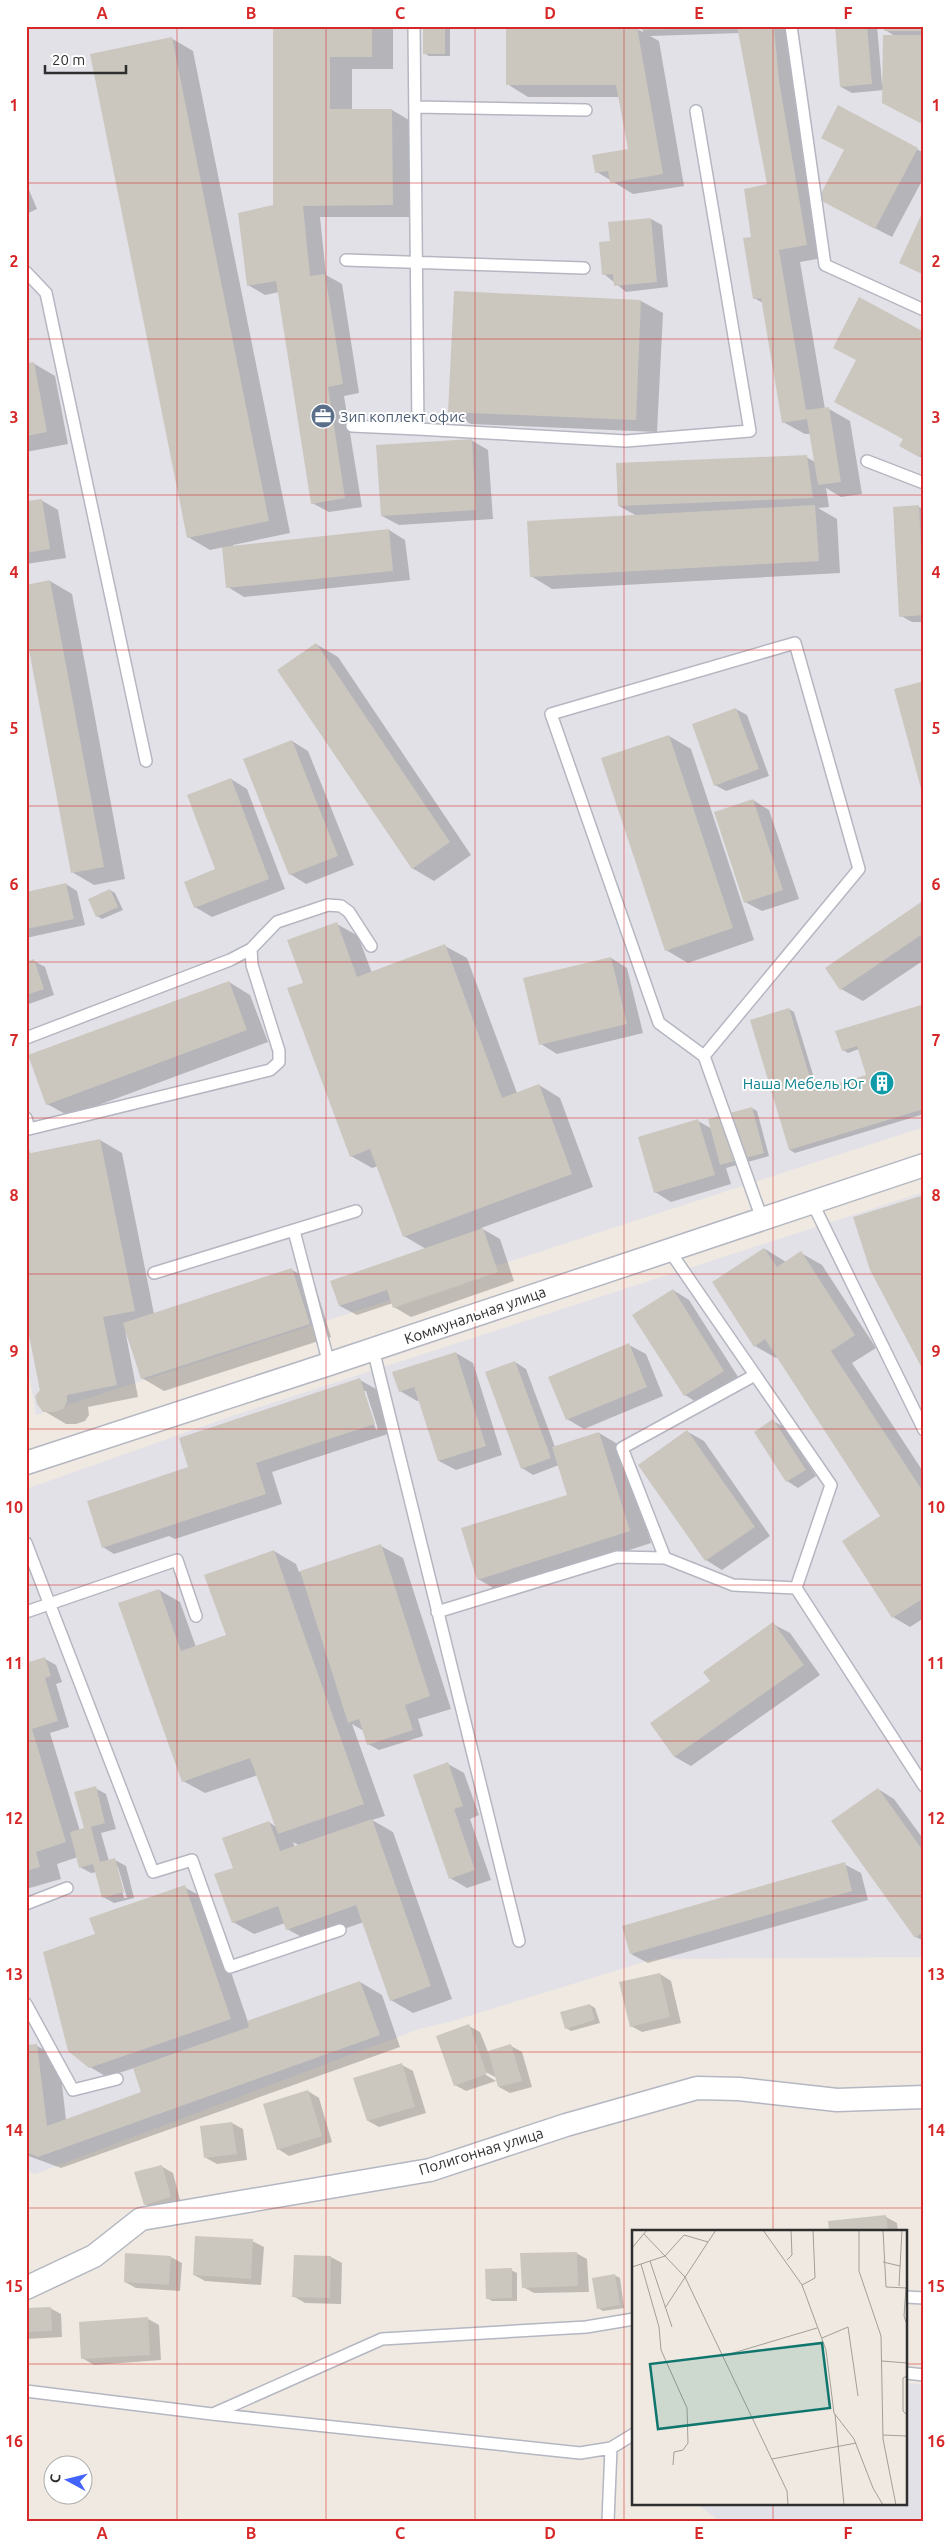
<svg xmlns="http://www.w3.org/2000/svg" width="950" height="2547" font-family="Ubuntu,sans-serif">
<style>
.industrial{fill:#e3e1e8}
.shadow{fill:#0003;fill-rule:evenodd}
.building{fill:#cbc7bf}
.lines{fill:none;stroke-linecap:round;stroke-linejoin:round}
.service-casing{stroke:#b4b7c1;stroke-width:14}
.minor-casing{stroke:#b4b7c1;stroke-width:25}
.service{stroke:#fff;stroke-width:11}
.minor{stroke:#fff;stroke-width:22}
.grid{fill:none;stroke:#d62828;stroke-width:1;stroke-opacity:0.55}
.labels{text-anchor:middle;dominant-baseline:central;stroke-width:4;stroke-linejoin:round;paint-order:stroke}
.service-label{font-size:15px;fill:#4e5e75;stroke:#fff;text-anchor:start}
.culture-label{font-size:15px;fill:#0d838f;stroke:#fff;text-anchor:end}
.street-label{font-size:15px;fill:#2e2e2e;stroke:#fff}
.inset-road{fill:none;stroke:#a29e99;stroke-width:1}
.view{fill:#0f766e;fill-opacity:0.15;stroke:#0f766e;stroke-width:2.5}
.inset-edge{fill:none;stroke:#2e2e2e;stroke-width:2.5}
.neatline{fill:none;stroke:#d62828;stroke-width:2}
.grid-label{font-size:16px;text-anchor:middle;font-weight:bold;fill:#d62828}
</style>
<rect width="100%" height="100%" fill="#efe9e1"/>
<!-- industrial -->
<path class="industrial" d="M26 26H924V1127L36 1415 26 1357Z
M924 1192V1957L654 1959 449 2022 419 2029 35 2174 26 2171V1489L238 1414Z
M906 2383 924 2384V2521H720L695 2503H906Z"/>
<!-- shadow -->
<path class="shadow" d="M274 26H393V69H352V110H392L414 123V217H320L326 275 342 284 359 393 344 396 362 507 329 512 312 503 279 292 265 295 248 285 274 207Z
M425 26H450V56H429L424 53Z
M643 26H793L828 257 800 262 825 409H829L850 421 862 494 841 497 826 488 829 507 818 508 837 519 840 573 552 589 531 576 637 516 619 506 806 457 815 462 811 434H805L783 422 763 303 754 298 753 238 768 185 740 33 650 36 659 41 684 186 633 194 597 172 629 150 620 97H528L507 84 637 29 643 32Z
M837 26H877L882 84H884L895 36 885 30 924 26V124L884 90 852 93 841 87Z
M171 38 193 51 290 533 233 545V547L389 530 405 540 410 580 244 597 228 587 224 547 210 550 188 537Z
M839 107 924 153V177L892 237 836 208 846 150Z
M26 183 37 209 26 214Z
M651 219 662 225 668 287 626 292 604 274 611 243 609 223Z
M455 293 641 301 663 313 657 432 471 424 449 411Z
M924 333V459L900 446 904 439 836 402Z
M33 363 55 376 68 444 26 452V365Z
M471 440 488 450 493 519 399 525 382 516Z
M41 500 58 510 66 558 26 564V503Z
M919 507 924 509V622H912L901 616Z
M50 581 72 594 125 879 94 885 72 872Z
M316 644 338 657 471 855 434 881 412 868Z
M736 709 747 715 769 776 726 791 715 785Z
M669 736 691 749 754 940 688 963 666 950Z
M292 741 308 751 354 865 306 884 290 874Z
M231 779 247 789 285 889 212 917 195 907 217 870Z
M753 800 769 810 799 899 762 911 745 902Z
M66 884 77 891 85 925 26 938V893Z
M110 890 115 893 123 910 102 919 97 916Z
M924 902V960L863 1001 841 989Z
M337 924 358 936 372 973 445 946 467 958 517 1093 539 1085 560 1098 593 1187 481 1228 500 1239 514 1281 411 1317 394 1307 393 1303 357 1315 340 1306 332 1281 426 1249 404 1236 378 1166 372 1168 351 1156 304 983Z
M611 958 627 968 643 1033 557 1054 541 1044Z
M34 961 45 967 54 995 26 1005V963Z
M229 982 250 995 268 1042 69 1116 47 1104Z
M921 1006 924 1007V1114L795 1153 790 1150 789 1009 794 1012 818 1091 867 1076 859 1049 848 1053 843 1050Z
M752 1108 757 1111 769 1156 726 1168 731 1184 671 1202 655 1192 698 1121 712 1129Z
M26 1137 30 1154 100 1140 122 1153 154 1314 292 1270 314 1282 331 1337 164 1391 142 1378 125 1330 138 1397 88 1407 89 1415 85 1421 76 1424H66L44 1411 26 1315Z
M924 1196V1369L871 1270Z
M765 1249 786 1262 801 1253 822 1265 876 1348 852 1363 924 1473V1618L910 1627 893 1617 884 1520 778 1357 776 1358 755 1346Z
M673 1290 689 1300 740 1380 701 1405 685 1395Z
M629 1345 646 1354 663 1396 584 1429 567 1419Z
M456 1353 473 1363 502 1455 456 1470 439 1461 420 1400 417 1401 400 1391Z
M515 1362 526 1369 555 1447 599 1433 621 1446 651 1543 500 1592 478 1579 568 1495 559 1465 533 1475 522 1468Z
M360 1380 376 1389 391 1433 272 1472 282 1504 175 1539 169 1536 114 1554 103 1547 190 1468ZM363 1391H366L378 1429 376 1430Z
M773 1421 784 1427 816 1476 798 1488 787 1481Z
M688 1432 704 1441 770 1536 722 1570 706 1560Z
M381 1546 403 1558 451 1709 418 1719 423 1736 379 1750 368 1744 364 1731 352 1724 385 1816 372 1820 393 1832 452 1999 413 2013 391 2000 364 1922 309 1941 287 1929 285 1923 254 1934 233 1922 234 1869 269 1822 276 1827 258 1775 205 1793 183 1781 159 1590 180 1602 196 1647 227 1636 274 1551 296 1564 299 1572ZM293 1842 300 1846 295 1847Z
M773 1624 790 1633 820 1675 691 1766 675 1757 651 1724 711 1681Z
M45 1659 56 1665 62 1682 56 1684 69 1727 50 1733 80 1831 85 1829 95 1788 106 1794 116 1829 101 1833 109 1861 115 1860 126 1866 134 1898 114 1903 103 1897 97 1872 91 1873 80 1867 78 1857 57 1864 61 1879 26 1889V1664ZM116 1867H118L127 1898H124Z
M448 1764 464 1773 479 1815 470 1819 491 1880 467 1888 450 1878Z
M878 1789 894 1799 924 1840V1941L916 1937Z
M844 1864 861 1873 868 1900 648 1963 631 1954Z
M184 1887 206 1899 248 2022 360 1982 382 1995 400 2047 61 2168 26 2155V2047L37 2046 59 2058 66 2120 143 2093 134 2068 107 2077 90 2067 94 1935Z
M660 1974 671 1981 681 2023 642 2032 631 2026Z
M590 2005 595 2008 600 2023 571 2031 566 2028Z
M469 2026 480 2032 488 2052 511 2046 522 2052 532 2087 510 2093 499 2087 497 2078 482 2070 481 2072 496 2081 466 2091 455 2085Z
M402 2065 413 2071 426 2113 379 2127 368 2121Z
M308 2091 319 2098 332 2142 289 2156 278 2149Z
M232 2123 243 2129 247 2160 217 2164 206 2158Z
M161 2166 173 2173 181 2204 156 2211 145 2204Z
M886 2217 897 2223 898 2231H831Z
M252 2241 264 2247 261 2285 205 2281 194 2275Z
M576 2253 587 2259 589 2292 534 2293 523 2287Z
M171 2257 182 2263 180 2291 136 2288 125 2282Z
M331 2257 342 2263 341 2304 305 2303 293 2296Z
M511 2270 517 2273V2301H492L487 2298Z
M614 2275 620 2278 624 2308 603 2311 598 2308Z
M50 2308 61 2314 62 2337 26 2339V2309Z
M148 2319 159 2325 161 2360 94 2365 82 2358Z"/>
<!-- building -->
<path class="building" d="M273 26H372V57H330V109H392L393 205 303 206 310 276 325 274 343 384 328 387 345 498 311 504 276 281 247 286 238 213 273 205Z
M423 26H445V54H423Z
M641 26H724V28L641 30Z
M737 26H774L779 81 807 245 779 250 806 410 829 407 841 482 818 485 807 419 782 423 761 298 753 299 743 238 751 237 744 189 767 184Z
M835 26H867L872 84 840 87Z
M884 26H924V31H884Z
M506 27H637L663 174 610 183 608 171 595 173 592 155 628 149 616 85H506Z
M883 35H924V125L882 103Z
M172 37 269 521 187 538 90 54Z
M838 105 918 148 875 229 818 199 844 150 821 138Z
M924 209V275L899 263Z
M651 218 657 282 614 286 613 274 602 275 599 242 610 241 608 222Z
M454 291 641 300 636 420 448 412Z
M859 297 924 332V450L919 457 899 446 903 439 834 402 856 360 833 348Z
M34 362 47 432 26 436V363Z
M472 439 476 510 381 516 376 445Z
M807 455 813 498 618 506 616 463Z
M42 499 50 549 26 553V501Z
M815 505 819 561 530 577 527 521Z
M919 505 924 615 899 617 893 507Z
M389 529 393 571 226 588 222 547Z
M50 580 104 867 71 873 26 634V585Z
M316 643 450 842 412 869 277 670Z
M924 681V796H923L894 689Z
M736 708 759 769 714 786 692 724Z
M669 735 733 928 665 951 601 758Z
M292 740 338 856 289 875 243 759Z
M231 778 269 879 194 908 184 882 215 869 187 795Z
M753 799 783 890 744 903 714 812Z
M66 883 74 919 26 929V892Z
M110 889 118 907 96 917 88 899Z
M924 900V933L840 990 825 968Z
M337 922 357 977 445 944 502 1098 539 1084 572 1174 403 1237 370 1149 350 1157 287 988 303 983 287 940Z
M611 957 627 1024 539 1045 523 978Z
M34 959 44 989 26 995V962Z
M229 981 247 1030 46 1105 28 1055Z
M921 1005 924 1012V1109L789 1150 750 1020 789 1008 814 1091 866 1075 857 1046 842 1051 835 1031Z
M752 1107 764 1153 720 1165 708 1119Z
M698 1119 715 1175 654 1193 638 1137Z
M100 1139 135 1311 103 1317 117 1385 67 1395V1402L63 1409 54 1412H43L37 1404 35 1396 40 1390 26 1321V1154Z
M924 1195 922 1254 924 1372 870 1270 853 1217Z
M483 1228 498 1272 393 1308 387 1290 339 1306 330 1281Z
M764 1248 777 1267 801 1251 855 1335 831 1351 924 1493V1598L892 1618 842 1541 880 1516 765 1339 754 1347 712 1282Z
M292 1268 310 1324 141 1379 123 1323Z
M673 1289 724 1371 684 1396 632 1315Z
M629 1343 647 1387 566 1420 548 1377Z
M456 1352 486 1446 438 1461 414 1387 399 1392 392 1372Z
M515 1361 551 1458 521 1469 485 1372Z
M360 1378 375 1424 256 1463 266 1494 102 1548 87 1501 188 1467 179 1438Z
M773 1419 806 1470 786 1482 754 1432Z
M687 1430 755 1527 705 1561 638 1465Z
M599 1432 630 1531 477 1580 461 1528 567 1495 552 1447Z
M381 1544 430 1696 405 1705 413 1730 367 1745 359 1719 348 1723 300 1571Z
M274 1550 364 1804 278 1834 250 1758 182 1782 118 1603 159 1589 181 1651 226 1635 204 1575Z
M773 1622 804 1665 674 1757 650 1723 710 1681 703 1672Z
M45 1657 51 1676 45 1678 58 1721 32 1729 66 1842 36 1852 40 1867 26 1871V1663Z
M448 1762 463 1806 454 1809 475 1870 449 1879 413 1775Z
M96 1786 105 1823 91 1827 100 1862 115 1858 124 1892 102 1898 93 1864 79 1868 70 1832 84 1828 74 1792Z
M878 1788 924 1852V1931L915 1938 831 1821Z
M372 1819 431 1986 390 2001 356 1905 286 1930 278 1906 232 1923 214 1874 233 1868 222 1838 269 1821 280 1851Z
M845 1862 852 1891 630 1954 622 1926Z
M185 1885 231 2019 89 2068 68 2051 43 1952 95 1934 89 1918Z
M660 1973 670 2017 630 2027 619 1982Z
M360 1981 380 2035 38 2157 26 2152V2045L37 2044 47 2126 141 2092 133 2068 249 2027 247 2021Z
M590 2004 595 2020 565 2029 560 2012Z
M469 2024 487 2074 454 2086 436 2036Z
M511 2044 522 2081 498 2087 488 2051Z
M402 2063 415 2107 367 2121 353 2078Z
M308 2090 322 2136 277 2150 263 2104Z
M232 2122 237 2154 204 2158 200 2126Z
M162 2165 171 2197 144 2205 134 2172Z
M886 2215 888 2231H829L828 2221Z
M195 2236 253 2239 251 2279 193 2275Z
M577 2252 578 2286 522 2288 520 2253Z
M125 2253 171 2256 169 2285 124 2282Z
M294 2255 331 2256 330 2298 292 2297Z
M512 2268V2298L486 2299 485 2269Z
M615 2274 620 2305 597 2309 592 2278Z
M51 2307 52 2331 26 2332V2308Z
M148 2317 150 2355 81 2359 79 2322Z"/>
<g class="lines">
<defs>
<path id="service" d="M414 26 418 429 626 441 750 431 696 111
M791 26 825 265 924 310
M415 107 586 110
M346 260 584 268
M26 272 46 293 146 761
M352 426 418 429
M867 461 924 483
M26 1038 230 960 251 949 277 922 328 905 341 906 349 912 371 946
M704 1056 859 869 795 643 551 714 659 1023 704 1056 762 1219
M26 1118 29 1129 270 1070 279 1062V1051L252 965 251 949
M812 1202 924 1430
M294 1231 329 1364
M669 1250 831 1485 796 1588 924 1786
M154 1273 356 1211
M373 1349 519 1941
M26 1543 153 1872 192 1860 230 1967 340 1930
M665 1558 622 1448 755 1375
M26 1612 177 1560 196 1616
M437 1612 617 1557 665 1558 733 1585 796 1588
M26 1904 67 1888
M26 2004 73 2090 117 2079
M906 2297 924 2298
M906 2373 924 2375
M26 2391 212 2414 580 2453 611 2448 634 2434
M213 2414 382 2339 586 2327 634 2319
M608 2521 611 2448"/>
<path id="minor" d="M26 1463 329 1364 924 1165
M26 2288 94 2256 141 2219 430 2170 566 2125 697 2088 739 2089 837 2100 924 2097"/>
</defs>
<!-- service casing -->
<use href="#service" class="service-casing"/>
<!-- minor casing -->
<use href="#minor" class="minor-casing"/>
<!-- service -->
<use href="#service" class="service"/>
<!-- minor -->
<use href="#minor" class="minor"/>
</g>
<!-- grid -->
<path class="grid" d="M177 26V2521M326 26V2521M475 26V2521M624 26V2521M773 26V2231M26 183H924M26 339H924M26 495H924M26 650H924M26 806H924M26 962H924M26 1118H924M26 1274H924M26 1429H924M26 1585H924M26 1741H924M26 1896H924M26 2052H924M26 2208H924M26 2364H634M906 2364H924M773 2503V2521"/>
<!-- icons -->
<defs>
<symbol id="office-disc" viewBox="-11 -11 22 22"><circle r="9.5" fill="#5c6f8a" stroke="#fff"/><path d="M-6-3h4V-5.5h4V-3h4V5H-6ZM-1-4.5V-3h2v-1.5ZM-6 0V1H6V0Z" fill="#fff"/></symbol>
<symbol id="building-disc" viewBox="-11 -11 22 22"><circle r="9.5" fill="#0f9aa8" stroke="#fff"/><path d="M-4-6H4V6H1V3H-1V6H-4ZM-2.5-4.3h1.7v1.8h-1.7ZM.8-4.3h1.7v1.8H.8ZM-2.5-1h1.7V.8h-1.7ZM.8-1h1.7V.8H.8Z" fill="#fff"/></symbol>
</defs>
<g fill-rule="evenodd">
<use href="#office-disc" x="309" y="402" width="28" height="28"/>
<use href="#building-disc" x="868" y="1069" width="28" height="28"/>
</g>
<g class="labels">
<!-- service labels -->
<g class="service-label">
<text x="340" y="416">Зип коплект офис</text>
</g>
<!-- culture labels -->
<g class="culture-label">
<text x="864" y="1083">Наша Мебель Юг</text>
</g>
<!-- street labels -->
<g class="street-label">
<text transform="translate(475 1315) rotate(-19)">Коммунальная улица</text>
<text transform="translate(481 2151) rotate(-17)">Полигонная улица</text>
</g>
</g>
<!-- overview -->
<g transform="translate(632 2230)">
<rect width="275" height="275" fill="#efe9e1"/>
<path class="inset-road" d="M131 0 170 55 194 120 202 183 222 209 241 258 251 275M227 0V41L249 106 251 209 264 275M251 0 254 57 275 58M12 4 53 47 155 261 156 275M0 18 15 0M155 30 160 25 159 0M18 31 40 97M251 32 268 36M9 34 27 97 29 120 55 178 56 213 51 220 42 222 41 235M0 37 33 26 52 5 76 12 84 0M170 55 183 48 181 0M267 56 270 0M274 58 272 86 275 95M33 78 76 12M190 108 216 97 226 166M91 126 185 98M250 131 275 133M275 146 271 148V181L275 185M203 184 212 275M251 205 275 206M140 229 224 213"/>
<path class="view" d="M190 113 198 178 26 199 18 134Z"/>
<rect width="275" height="275" class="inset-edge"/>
</g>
<!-- border -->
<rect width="950" height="2547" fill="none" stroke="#ffffff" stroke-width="55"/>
<!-- north arrow -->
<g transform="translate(68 2480) rotate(277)"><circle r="24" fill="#ffffff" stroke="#ababab"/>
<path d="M0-4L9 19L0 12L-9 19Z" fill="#4264fb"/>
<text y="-8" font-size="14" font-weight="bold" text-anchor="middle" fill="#2e2e2e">С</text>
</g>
<!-- scale -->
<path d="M45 65v8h81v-8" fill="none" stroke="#2e2e2e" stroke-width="2.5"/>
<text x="52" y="65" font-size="15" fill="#2e2e2e" stroke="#ffffff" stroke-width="4" paint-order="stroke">20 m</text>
<rect x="28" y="28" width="894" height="2492" class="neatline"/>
<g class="grid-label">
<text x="102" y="19">A</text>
<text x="251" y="19">B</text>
<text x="400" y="19">C</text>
<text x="550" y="19">D</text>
<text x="699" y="19">E</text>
<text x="848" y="19">F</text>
<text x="14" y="111">1</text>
<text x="936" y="111">1</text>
<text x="14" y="267">2</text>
<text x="936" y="267">2</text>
<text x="14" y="423">3</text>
<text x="936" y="423">3</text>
<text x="14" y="578">4</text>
<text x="936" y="578">4</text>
<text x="14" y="734">5</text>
<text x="936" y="734">5</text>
<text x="14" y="890">6</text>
<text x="936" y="890">6</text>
<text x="14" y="1046">7</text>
<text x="936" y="1046">7</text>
<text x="14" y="1201">8</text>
<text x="936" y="1201">8</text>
<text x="14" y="1357">9</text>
<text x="936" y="1357">9</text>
<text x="14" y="1513">10</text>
<text x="936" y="1513">10</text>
<text x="14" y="1669">11</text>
<text x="936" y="1669">11</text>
<text x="14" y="1824">12</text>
<text x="936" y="1824">12</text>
<text x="14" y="1980">13</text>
<text x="936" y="1980">13</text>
<text x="14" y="2136">14</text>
<text x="936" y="2136">14</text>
<text x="14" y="2292">15</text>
<text x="936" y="2292">15</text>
<text x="14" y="2447">16</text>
<text x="936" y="2447">16</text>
<text x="102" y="2539">A</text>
<text x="251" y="2539">B</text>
<text x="400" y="2539">C</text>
<text x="550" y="2539">D</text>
<text x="699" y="2539">E</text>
<text x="848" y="2539">F</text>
</g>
</svg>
